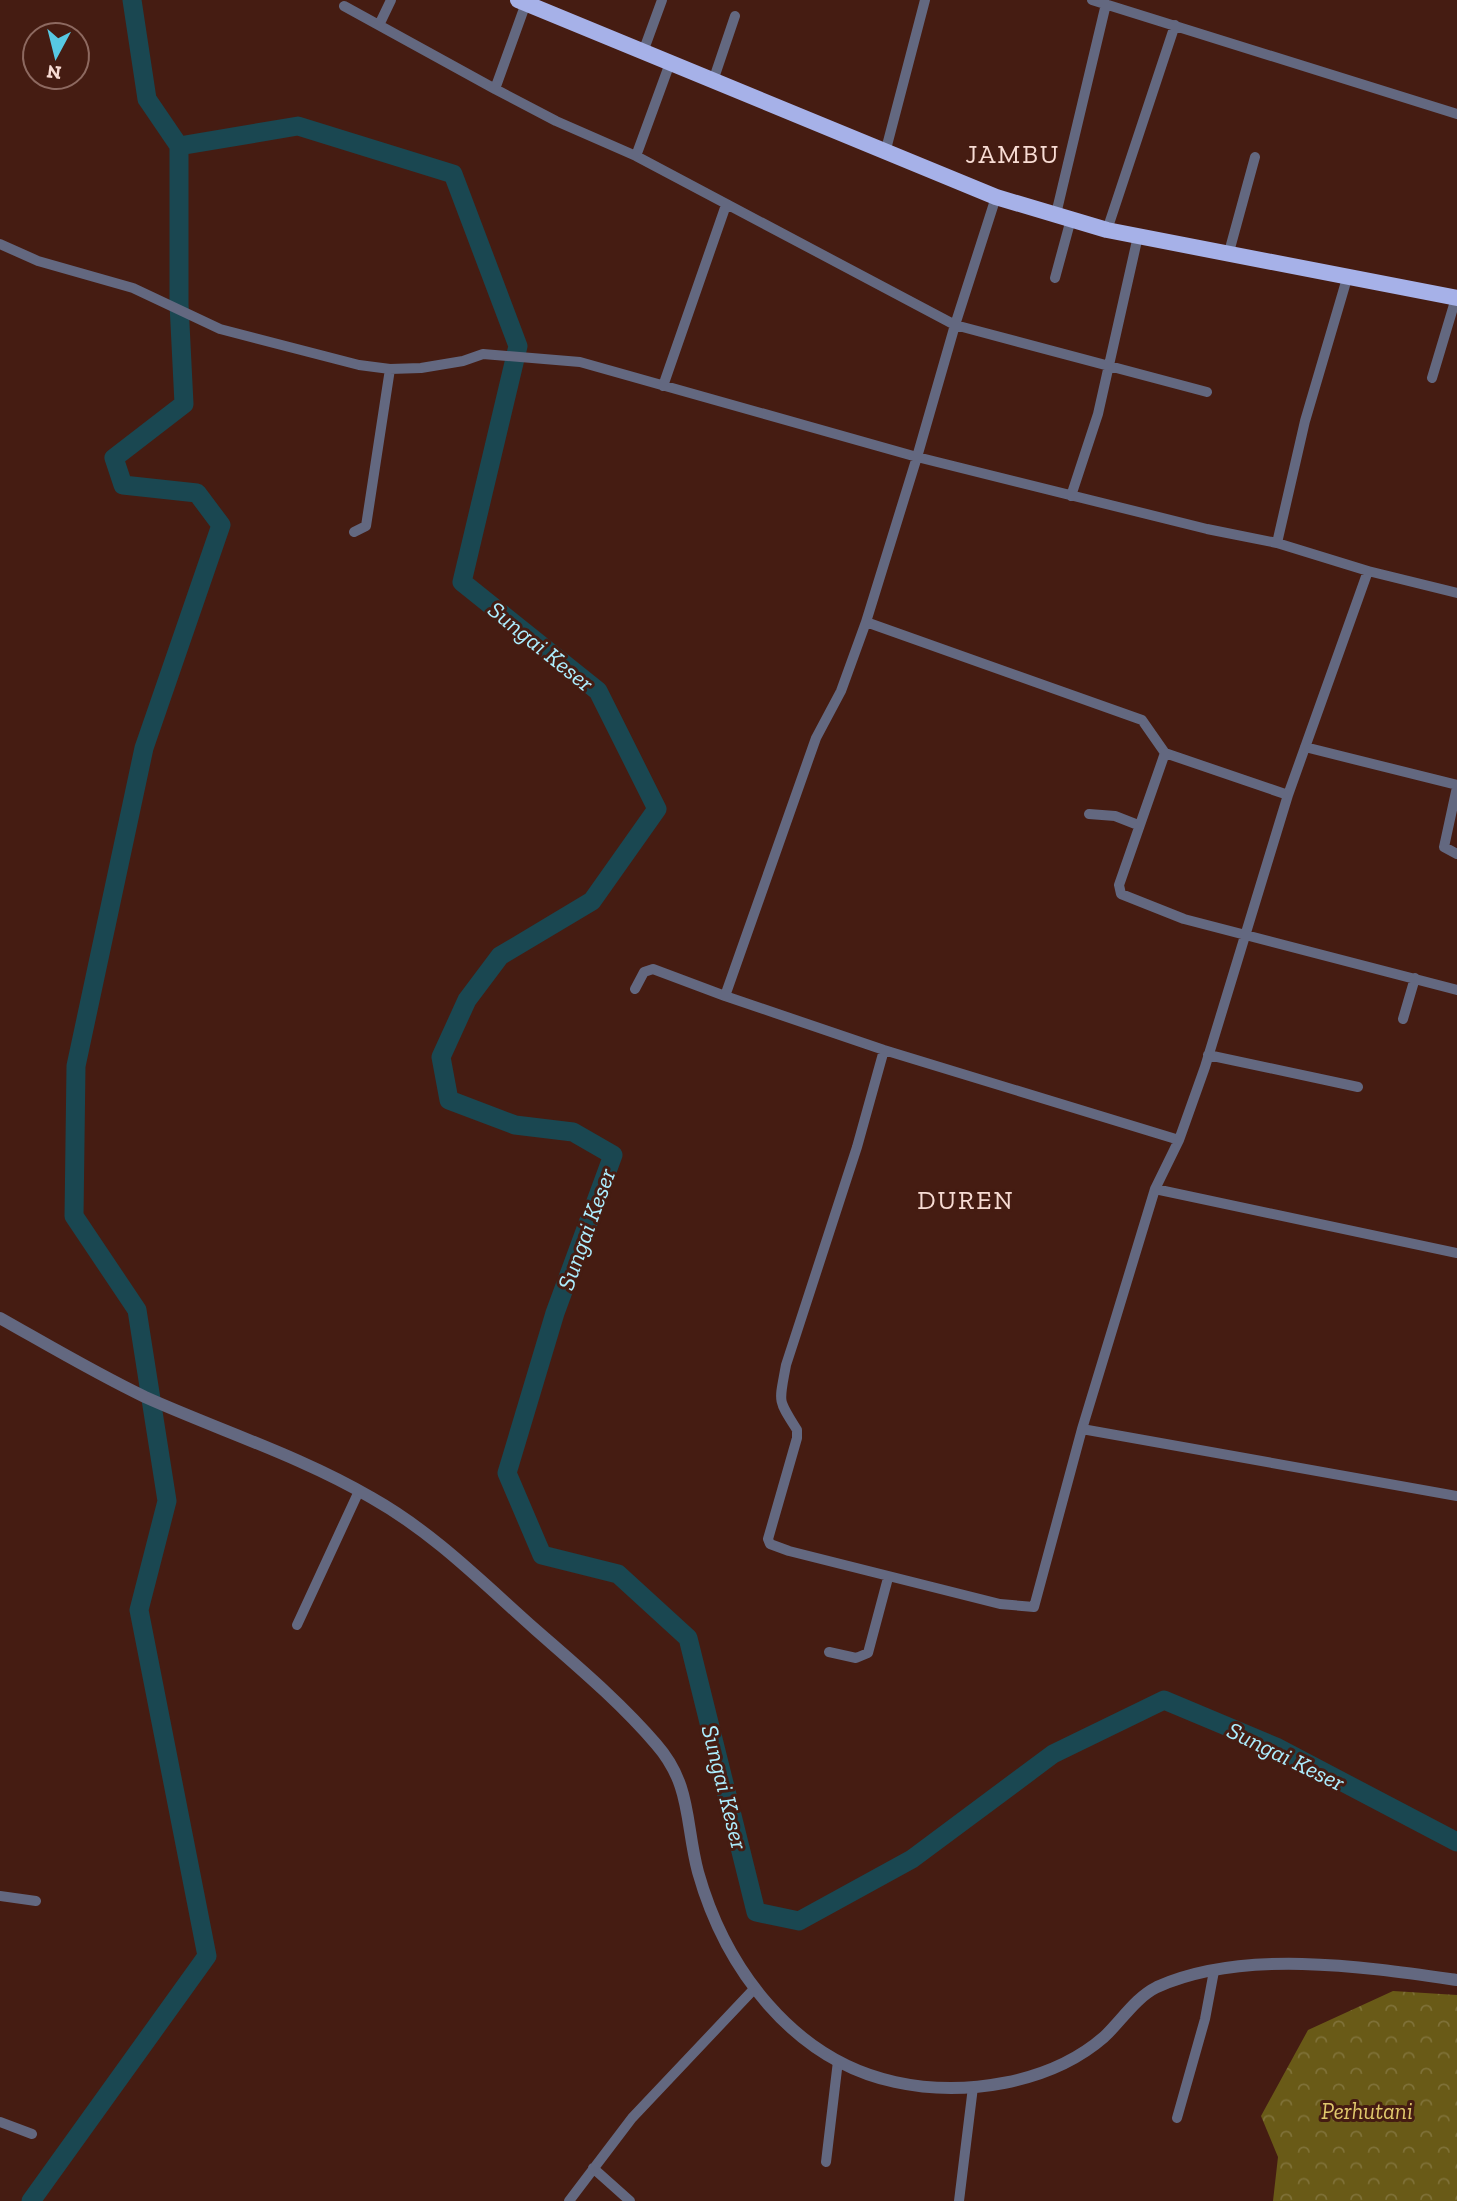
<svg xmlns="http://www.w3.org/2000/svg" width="1457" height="2201" font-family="'Zilla Slab',serif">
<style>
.forest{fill:url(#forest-crowns)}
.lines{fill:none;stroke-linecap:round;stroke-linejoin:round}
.river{stroke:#1a4751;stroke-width:19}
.minor{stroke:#636880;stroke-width:10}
.tertiary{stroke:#636880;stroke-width:12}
.trunk{stroke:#a6b1e8;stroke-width:16}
.labels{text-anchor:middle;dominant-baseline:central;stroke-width:6;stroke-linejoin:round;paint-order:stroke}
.park-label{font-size:23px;font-style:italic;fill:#e0c86c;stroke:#451c12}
.water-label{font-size:24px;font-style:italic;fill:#adeeff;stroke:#451c12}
.quarter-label{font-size:26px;letter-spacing:2px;fill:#f8dcd4;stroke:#451c12}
</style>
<defs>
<pattern id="forest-crowns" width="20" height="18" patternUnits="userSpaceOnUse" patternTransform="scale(1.75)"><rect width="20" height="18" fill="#695a17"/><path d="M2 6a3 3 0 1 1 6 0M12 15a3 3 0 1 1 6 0" fill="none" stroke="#7f7138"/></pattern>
</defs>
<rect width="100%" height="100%" fill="#451c12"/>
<!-- forest -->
<path class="forest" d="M1393 1991 1457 1995V2201H1273L1278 2157 1261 2116 1308 2030Z"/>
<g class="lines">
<!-- river -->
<path class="river" d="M132 0 147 99 179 146 298 126 453 174 518 346 462 582 598 691 657 809 592 901 500 956 467 1000 441 1057 449 1100 515 1125 573 1132 613 1155 555 1313 507 1473 542 1555 618 1574 688 1638 756 1912 799 1921 912 1859 1053 1754 1164 1700 1276 1747 1457 1842
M31 2201 207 1956 139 1610 167 1501 137 1310 74 1216 76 1066 144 748 221 525 197 493 123 485 114 458 184 404 179 304V146"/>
<!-- minor -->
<path class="minor" d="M1092 0 1457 114
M526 3 495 89 556 121 636 156 955 325 1207 392
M344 6 495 89
M380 23 391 0
M643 52 662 0
M713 81 735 16
M885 153 925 0
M636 156 670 63
M996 197 955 325 917 457 1207 529 1277 543 1368 571 1457 593
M1056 214 1106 4
M1107 230 1175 25
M0 244 38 261 133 288 220 329 359 365 390 369 421 368 463 361 483 354 580 362 917 457 866 622 841 691 816 738 725 996 884 1050 1179 1140 1205 1067 1288 795 1368 571
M1229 252 1255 157
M1055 278 1071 219
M1432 378 1456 298
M663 386 726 205
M1071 496 1098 414 1138 236
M354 532 366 526 390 369
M1277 543 1305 421 1348 275
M866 622 1142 720 1165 753 1288 795
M1305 747 1457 785
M1165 753 1119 885 1121 894 1184 919 1457 990
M1457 787 1444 847 1457 854
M1089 814 1115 816 1138 825
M635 989 644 972 653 969 725 996
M1403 1019 1415 978
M884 1050 857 1147 786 1365C779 1404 777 1398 797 1430V1438L768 1539 770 1544 789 1551 1000 1604 1034 1607 1082 1429 1155 1189 1179 1140
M1208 1055 1358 1087
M1155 1189 1457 1253
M1082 1429 1457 1496
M297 1625 359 1491
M829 1652 856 1658 868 1653 888 1578
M0 1896 36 1901
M1177 2118 1205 2019 1214 1971
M0 2122 32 2134
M826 2162 838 2061
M593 2168 630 2201
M569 2201 632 2118 754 1989
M959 2201 973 2087"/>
<!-- tertiary -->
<path class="tertiary" d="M0 1318C48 1345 95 1373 145 1397 221 1431 300 1456 372 1498 434 1533 483 1583 536 1630 577 1666 620 1702 656 1744 692 1785 685 1823 698 1872 725 1968 793 2060 895 2082 963 2097 1050 2084 1104 2037 1122 2020 1135 1998 1157 1987 1243 1948 1367 1967 1457 1980"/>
<!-- trunk -->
<path class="trunk" d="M518 0 996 197 1107 230 1457 298"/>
</g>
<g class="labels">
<!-- park labels -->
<g class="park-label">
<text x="1367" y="2111">Perhutani</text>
</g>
<!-- water labels -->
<g class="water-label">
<text transform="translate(541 646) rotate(39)">Sungai Keser</text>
<text transform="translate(586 1229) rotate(-70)">Sungai Keser</text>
<text transform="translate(1286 1756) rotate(26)">Sungai Keser</text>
<text transform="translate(725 1787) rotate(76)">Sungai Keser</text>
</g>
<!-- quarter labels -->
<g class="quarter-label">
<text x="1013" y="154">JAMBU</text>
<text x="966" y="1200">DUREN</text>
</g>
</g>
<!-- north arrow -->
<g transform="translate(56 56) rotate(187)"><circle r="33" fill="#451c12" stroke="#8d6960" stroke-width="2"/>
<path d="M0-5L12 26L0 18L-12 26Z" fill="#57c9e3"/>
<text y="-10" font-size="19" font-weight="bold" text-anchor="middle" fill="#f8dcd4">N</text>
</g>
</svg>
